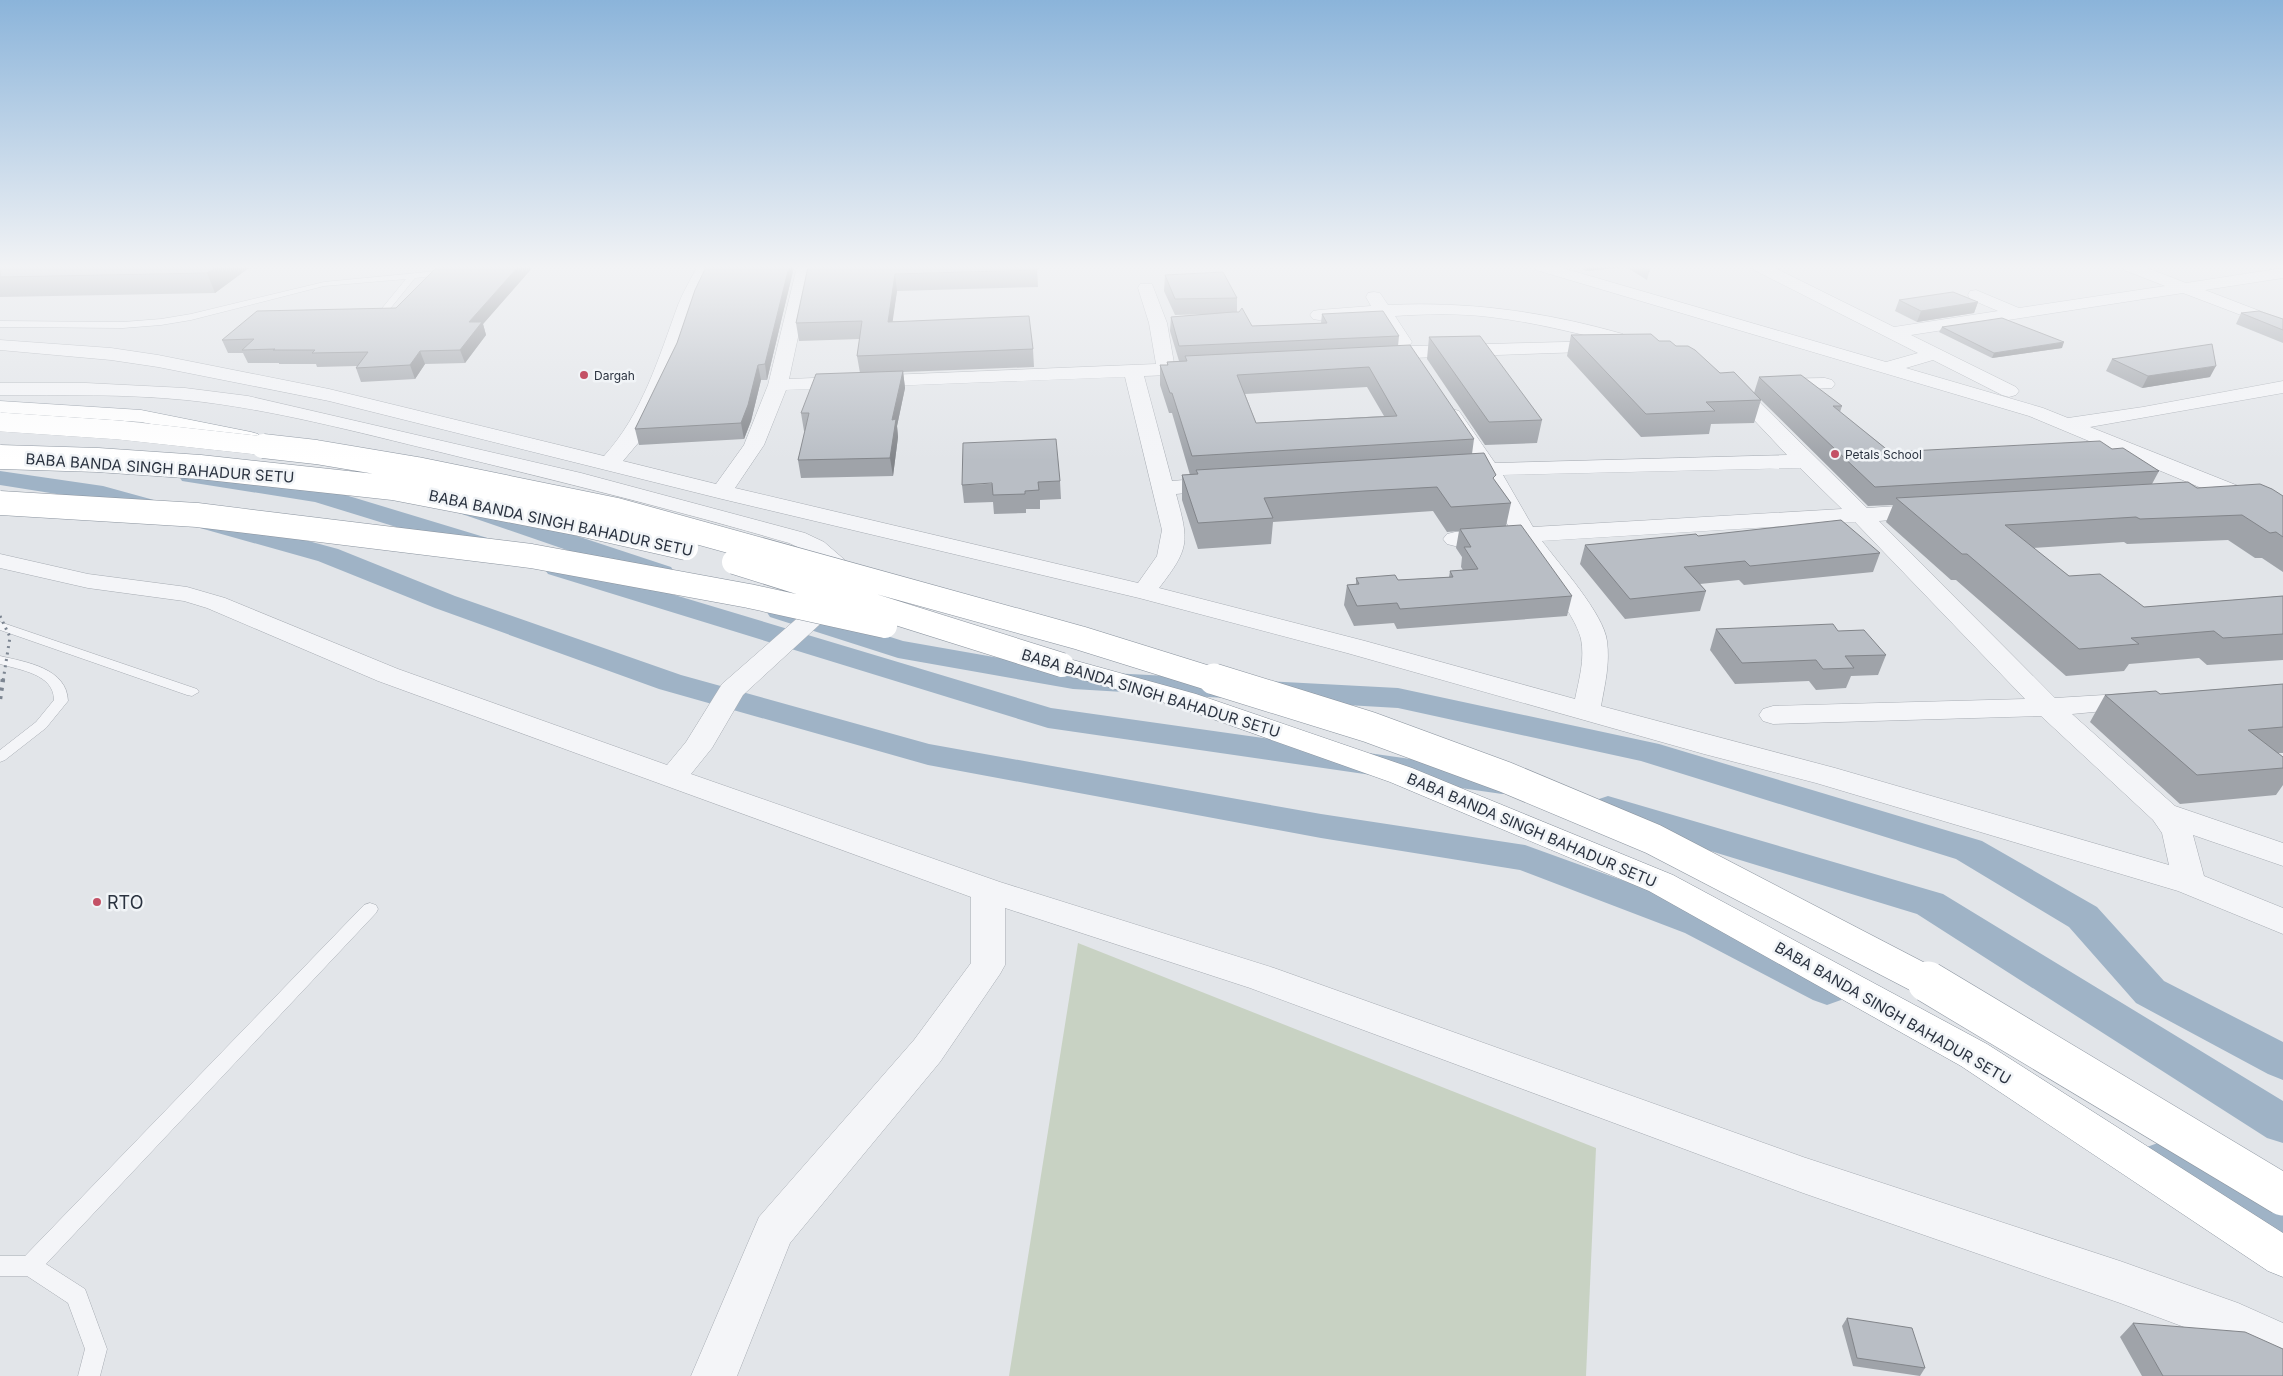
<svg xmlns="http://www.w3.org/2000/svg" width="2283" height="1376" font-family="Inter,sans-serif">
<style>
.green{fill:#c8d2c3}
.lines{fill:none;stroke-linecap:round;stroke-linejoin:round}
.canal{fill:#9fb3c6;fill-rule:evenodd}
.lane-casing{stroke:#a7acb3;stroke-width:1}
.street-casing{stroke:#a7acb3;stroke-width:1}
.highway-casing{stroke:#8a939e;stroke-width:1}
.lane{fill:#f4f5f8;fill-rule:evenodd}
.street{fill:#f4f5f8;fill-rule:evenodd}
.highway{fill:#fff;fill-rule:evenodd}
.rail-far1{stroke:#7c8591;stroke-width:3;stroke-dasharray:2 4.5;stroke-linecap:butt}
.rail{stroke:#7c8591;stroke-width:4.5;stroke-dasharray:3 5.5;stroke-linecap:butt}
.highway-bridge-far3-casing{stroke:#8a939e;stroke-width:19;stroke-linecap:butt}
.highway-bridge-far2-casing{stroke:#8a939e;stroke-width:25;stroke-linecap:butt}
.highway-bridge-far1-casing{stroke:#8a939e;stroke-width:32;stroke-linecap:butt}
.highway-bridge-casing{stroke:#8a939e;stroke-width:42;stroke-linecap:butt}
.highway-bridge-far3{stroke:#fff;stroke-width:19}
.highway-bridge-far2{stroke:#fff;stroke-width:24}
.highway-bridge-far1{stroke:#fff;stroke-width:31}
.highway-bridge{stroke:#fff;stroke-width:41}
.wall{fill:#9fa3a9;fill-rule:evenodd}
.shaded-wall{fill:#82858a}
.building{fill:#b9bec5;stroke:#82858a;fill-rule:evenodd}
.poi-dot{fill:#c45166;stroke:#f1f4f7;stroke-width:2}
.labels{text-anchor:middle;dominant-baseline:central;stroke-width:5;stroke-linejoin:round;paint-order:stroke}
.far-poi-label{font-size:12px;fill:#2b3340;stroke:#f1f4f7;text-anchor:start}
.street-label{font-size:15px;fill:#2b3340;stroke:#f1f4f7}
.near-poi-label{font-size:18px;fill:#2b3340;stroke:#f1f4f7;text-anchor:start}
</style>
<rect width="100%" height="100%" fill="#e2e5e9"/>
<!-- green -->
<path class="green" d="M1078 943 1596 1148 1586 1376H1009Z"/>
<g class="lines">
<!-- canal -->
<path class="canal" d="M191 469 319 487 494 540 497 546 494 552 484 554 315 502 182 481 179 476 182 471Z
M0 471 103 486 172 505 176 510 172 515 163 518 101 501 0 485Z
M465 499 671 567 675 573 671 579 661 581 651 579 456 512 452 507 456 502Z
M209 514 338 549 455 596 681 675 929 744 1321 814 1525 845 1713 913 1841 978 1847 989 1841 1000 1827 1005 1813 1000 1685 933 1520 870 1321 838 928 765 659 689 435 608 318 561 200 528 196 522 200 516Z
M558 560 1051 708 1502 772 1514 775 1519 783 1514 791 1502 794 1048 728 548 574 544 568 548 562Z
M780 602 903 641 1073 671 1398 688 1659 744 1982 841 2097 907 2164 981 2283 1042V1080L2268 1074 2136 1003 2069 927 1956 859 1641 761 1398 708 1073 689 898 658 770 617 766 611 770 605Z
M1608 796 1943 894 2283 1101V1143L2267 1138 1917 914 1596 816 1591 808 1596 800Z
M2163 1141 2179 1147 2283 1198V1244L2266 1237 2147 1175 2140 1161 2147 1147Z"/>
<defs>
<path id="lane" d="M449 270 453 272 452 274 415 278 381 320 378 321 374 318 406 279 324 286 191 320 161 325 123 328 0 327V321L123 322 161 319 191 314 324 282Z
M0 622 197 689 199 692 192 696 187 695 0 630Z
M0 656C26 662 67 668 68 701L46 728 5 760 0 762V750L36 722 54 700C54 674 20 670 0 664Z
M370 903 376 905 378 909 376 913 46 1264 85 1289 107 1349 100 1376H78L85 1349 68 1303 27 1276H0V1256H25L364 905Z"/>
<path id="street" d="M697 267H713L696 303 679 357 639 442 623 461 716 484 744 445 768 385 797 267H813L789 379 1156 364 1149 323 1138 288 1140 284H1152L1167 323 1174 363 1204 364 1206 368 1204 372 1197 374 1144 376 1172 481 1219 477 1227 479 1230 484 1227 489 1176 494C1189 542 1190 548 1159 588L1365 641 1575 699C1579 680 1585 659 1581 639 1575 613 1535 565 1519 542L1455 546 1447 544 1443 539 1447 534 1455 532 1510 529 1481 476H1456L1448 475 1445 470 1448 465 1474 463 1442 415 1445 411 1452 409 1459 411 1495 463 1787 455 1722 386 1725 382 1732 380 1739 382 1867 508 1927 504 1935 506 1938 511 1935 516 1879 521 2055 698 2137 693 2147 695 2151 701 2147 707 2072 714 2175 806 2283 843V866L2193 835 2204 876 2283 908V934L2178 891 1816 783 1704 754 1347 653 1139 598 722 499 329 401 158 367 111 360 0 350V340L111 348 158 355 329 389 604 456C642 415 659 357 678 305 683 292 691 279 697 267ZM1125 377 1162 530 1157 556 1138 583 735 488 764 445 786 390ZM1800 468 1842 509 1533 527 1503 475ZM1855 522 2025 699 1773 706 1763 709 1759 715 1763 721 1773 724 2041 716 2153 820 2162 833 2169 865 1835 768 1601 706C1605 684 1610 664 1607 641 1604 614 1559 564 1542 541Z
M1534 267H1559L1886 362 1918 353 1754 270 1752 267H1773L1894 327 1998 311 1970 299 1968 295 1970 291 1976 290 2019 308 2165 286 2124 270 2122 267H2145L2186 283 2283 268V278L2205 290 2283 320V331L2183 293 1911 335 2016 387 2019 391 2016 395 2009 397 2002 395 1933 360 1906 368 2043 408 2068 418 2143 407 2283 381V393L2090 427 2246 489 2283 506V522L2029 416 1536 270Z
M1374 292 1380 293 1388 305C1469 301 1546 312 1623 334L1626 338 1623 342 1617 343C1575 333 1533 322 1490 317 1458 313 1426 314 1395 316L1412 342 1409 346 1403 347 1397 346 1378 316 1319 320 1313 319 1310 315 1313 311 1319 310 1371 306 1366 297 1368 293Z
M1606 341 1612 343 1615 347 1612 351 1411 358 1404 356 1402 352 1404 348 1411 346Z
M1825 378 1832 380 1835 384 1832 388 1775 391 1768 389 1765 385 1768 381 1775 379Z
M0 383H86L185 388 248 396 581 473 805 533 824 542 868 580 743 695 712 748 691 774 1000 882 1274 968 1803 1157 2120 1261 2238 1303 2283 1323V1368L2227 1343 2120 1303 1803 1193 1250 988 1005 908V965L1000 974 940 1062 790 1243 737 1376H691L759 1217 914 1040 971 963V897L378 681 207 608 184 601 88 588 0 568V554L88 574 187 587 225 598 398 669 667 765 686 742 722 684 841 580 808 552 789 543C673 509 557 481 440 452 356 432 272 409 186 400 125 394 62 395 0 395Z"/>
<path id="highway" d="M0 401 141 410 251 432 258 434 261 438 258 442 251 444 141 422 0 413Z
M1062 657 1196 694 1412 768 1673 875 1987 1044 2283 1233V1277L2268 1271 1961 1066 1649 891 1390 782 1176 706 1052 671 1049 665 1052 659Z"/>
</defs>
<!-- lane casing -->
<use href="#lane" class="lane-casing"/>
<!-- street casing -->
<use href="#street" class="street-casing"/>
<!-- highway casing -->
<use href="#highway" class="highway-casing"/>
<!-- lane -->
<use href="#lane" class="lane"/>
<!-- street -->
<use href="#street" class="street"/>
<!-- highway -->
<use href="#highway" class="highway"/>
<!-- rail-far1 -->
<path class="rail-far1" d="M0 616 10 637 3 681"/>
<!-- rail -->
<path class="rail" d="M0 699 3 679"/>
<defs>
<path id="highway-bridge-far3" d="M0 422 119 430 274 447"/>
<path id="highway-bridge-far2" d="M263 446 316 452 417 469 617 510 1080 638 1218 681
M0 457 98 460 200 467 393 488 580 524 686 548
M0 503 197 515 531 556 749 596 885 626
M734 562 1062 665"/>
<path id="highway-bridge-far1" d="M1214 679 1369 727 1505 777 1653 839 1930 983"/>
<path id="highway-bridge" d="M1928 982 2283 1195"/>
</defs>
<!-- highway-bridge-far3 casing -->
<use href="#highway-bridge-far3" class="highway-bridge-far3-casing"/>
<!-- highway-bridge-far2 casing -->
<use href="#highway-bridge-far2" class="highway-bridge-far2-casing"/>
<!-- highway-bridge-far1 casing -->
<use href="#highway-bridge-far1" class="highway-bridge-far1-casing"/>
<!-- highway-bridge casing -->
<use href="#highway-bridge" class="highway-bridge-casing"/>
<!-- highway-bridge-far3 -->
<use href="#highway-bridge-far3" class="highway-bridge-far3"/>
<!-- highway-bridge-far2 -->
<use href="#highway-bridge-far2" class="highway-bridge-far2"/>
<!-- highway-bridge-far1 -->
<use href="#highway-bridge-far1" class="highway-bridge-far1"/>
<!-- highway-bridge -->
<use href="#highway-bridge" class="highway-bridge"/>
</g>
<!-- wall -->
<path class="wall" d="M0 267H250L215 293 0 297Z
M437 267H533L483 324 486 335 465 363 425 364 415 379 361 382 356 368 357 366 317 367 316 364H279V363H248L243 353H228L222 340 396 308Z
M706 267H794L767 380H761L751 421 744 439 639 445 635 429 677 343Z
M808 267H1037L1038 287 897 291 892 321 1033 349 1034 367 903 372 905 388 897 426 898 437 893 476 801 478 798 460 805 431H804L801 413 860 373 857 356 860 339 799 341 796 323Z
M1580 267H1625L1586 271Z
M1626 267H1649V272L1647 280Z
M1165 275 1237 298V312L1252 326 1321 323 1322 314 1399 336 1398 346 1474 439 1472 454 1495 481 1511 503 1506 526 1572 596 1567 616 1397 629 1394 623 1354 626 1344 605 1347 585 1356 584V578L1398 580 1449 577 1450 571 1463 570 1461 567 1462 557 1456 548 1459 531 1447 532 1433 511 1273 522 1271 544 1198 549 1182 500V475H1190L1172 413H1169L1160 385V365H1167V362L1185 361H1179L1170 331 1171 317 1208 314 1175 315 1164 291ZM1367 387 1384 416 1256 423 1245 394Z
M1899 300 1978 302 1974 313 1917 322 1895 311Z
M2241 313 2283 319V343L2236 324Z
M1942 327 2062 348 1992 358 1939 332Z
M1571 335 1659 341 1676 346 1754 393 1759 377 1842 406 1840 412 1890 452 2112 449 2159 471 2152 484 2283 496V572L2262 558H2255L2228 540 2127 544 2124 542 2033 548 2069 576 2144 607 2283 596V660L2207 665 2199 658 2129 664 2124 671 2066 676 1956 580H1951L1886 522 1893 505 1868 506 1761 400 1754 423 1711 424 1709 434 1641 437 1567 356Z
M1429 337 1542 420 1537 443 1485 445 1427 359Z
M2112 359 2210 377 2142 388 2106 371Z
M1060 481 1061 499 1040 500V509H1026V513L994 514 993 502 964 503 962 485Z
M1698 536 1880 553 1873 572 1744 585 1739 580 1700 584 1706 591 1700 611 1625 619 1580 564 1585 545Z
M1716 629 1886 655 1878 675 1851 676 1846 688 1816 690 1809 681 1735 684 1710 650Z
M2283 684V753H2278L2283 757V785L2276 795 2180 804 2090 722 2105 695 2160 694Z
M1847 1318 1925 1368 1920 1376 1853 1366 1842 1326Z
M2133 1323 2283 1376H2142L2120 1337Z"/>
<!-- shaded-wall -->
<path class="shaded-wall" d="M216 267H250L215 293 207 273Z
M518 267H533L483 324 486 335 465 363 460 350 469 322Z
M789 267H794L767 380 765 364Z
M1587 267H1625L1586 271Z
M895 274 897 291 890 340 888 322Z
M1978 302 1974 313 1917 322 1921 311Z
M2064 342 2062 348 1992 358 1994 353Z
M420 351 425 364 415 379 410 365Z
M758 365 761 380 751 421 744 439 741 423Z
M2216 366 2210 377 2142 388 2148 376Z
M903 371 905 388 897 426 898 437 893 476 890 458 892 420Z"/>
<!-- building -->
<path class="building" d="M0 267H216L207 273 0 277Z
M437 267H518L469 322H482L460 350 420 351 410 365 356 368 368 352 312 353 315 350H273L275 349 242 350 254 339 222 340 257 311 396 308Z
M706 267H789L765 364 758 365 748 405 741 423 635 429 677 343 695 290Z
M808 267H1037V270L895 274 888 322 1029 316 1033 349 857 356 862 321 796 323Z
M1641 267H1649V272Z
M1223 272 1237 298 1175 299 1165 275Z
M1953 292 1978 302 1921 311 1899 300Z
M1242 308 1252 326 1327 323 1322 314 1383 311 1399 336 1179 346 1171 317 1233 312H1239Z
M2259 311 2283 319V330L2241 313Z
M2002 318 2064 342 1994 353 1942 327Z
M1651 334 1659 341H1670L1676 346H1688L1695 350 1720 373 1734 372 1761 400 1706 402 1715 411 1646 414 1571 335Z
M1480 336 1542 420 1489 422 1429 337Z
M2212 344 2216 366 2148 376 2112 359Z
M1410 345 1474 439 1192 456 1172 393H1170L1160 365H1168L1167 362 1187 361 1185 356ZM1369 367 1397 416 1256 423 1237 375Z
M903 371 892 420 896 419 890 458 798 460 809 413H801L816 374Z
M1801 375 1842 406H1833L1890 452 2100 441 2112 449 2123 448 2159 471 1875 487 1759 377Z
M1056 439 1060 481 1038 482 1039 490 1025 491V494L993 495 992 483 962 485 963 443Z
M1484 453 1496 475 1493 478 1511 503 1451 507 1437 487 1364 491 1264 498 1273 518 1198 523 1182 475 1198 474 1196 470Z
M2188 482 2197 488 2260 484 2272 489 2283 496V537L2276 532 2270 533 2242 515 2140 519 2136 517 2005 525 2069 576 2100 574 2144 607 2283 596V634L2223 638 2214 631 2131 638 2139 644 2079 649 1967 554H1962L1896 498Z
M1841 520 1880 553 1750 566 1745 561 1684 567 1706 591 1630 599 1585 545 1696 534 1698 536Z
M1521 525 1572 596 1400 609 1397 603 1357 606 1347 585 1359 584 1356 578 1395 575 1398 580 1453 577 1450 571 1478 569 1464 547H1471L1460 529Z
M1833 624 1838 631 1864 630 1886 655 1845 656 1854 668 1823 669 1816 660 1742 663 1716 629Z
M2283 684V727L2248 730 2283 757V768L2197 775 2105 695 2156 691 2160 694Z
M1847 1318 1912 1328 1925 1368 1857 1358Z
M2133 1323 2245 1332 2283 1349V1376H2163Z"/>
<!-- sky -->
<linearGradient id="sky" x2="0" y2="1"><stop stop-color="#8bb4da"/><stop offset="0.58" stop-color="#f2f3f5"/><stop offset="1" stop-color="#f2f3f5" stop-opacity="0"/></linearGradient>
<rect width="2283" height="460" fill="url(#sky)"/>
<!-- markers -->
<g class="poi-dot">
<circle cx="584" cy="375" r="5"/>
<circle cx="1835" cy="454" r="5"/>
<circle cx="97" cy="902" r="5"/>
</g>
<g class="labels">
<!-- far-poi labels -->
<g class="far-poi-label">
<text x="594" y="375">Dargah</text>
<text x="1845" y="454">Petals School</text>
</g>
<!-- street labels -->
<g class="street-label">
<text transform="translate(160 468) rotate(4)">BABA BANDA SINGH BAHADUR SETU</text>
<text transform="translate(561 523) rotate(12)">BABA BANDA SINGH BAHADUR SETU</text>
<text transform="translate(1151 693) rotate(17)">BABA BANDA SINGH BAHADUR SETU</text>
<text transform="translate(1532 830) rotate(23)">BABA BANDA SINGH BAHADUR SETU</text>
<text transform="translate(1893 1013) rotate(30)">BABA BANDA SINGH BAHADUR SETU</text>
</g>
<!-- near-poi labels -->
<g class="near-poi-label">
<text x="107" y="902">RTO</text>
</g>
</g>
</svg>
